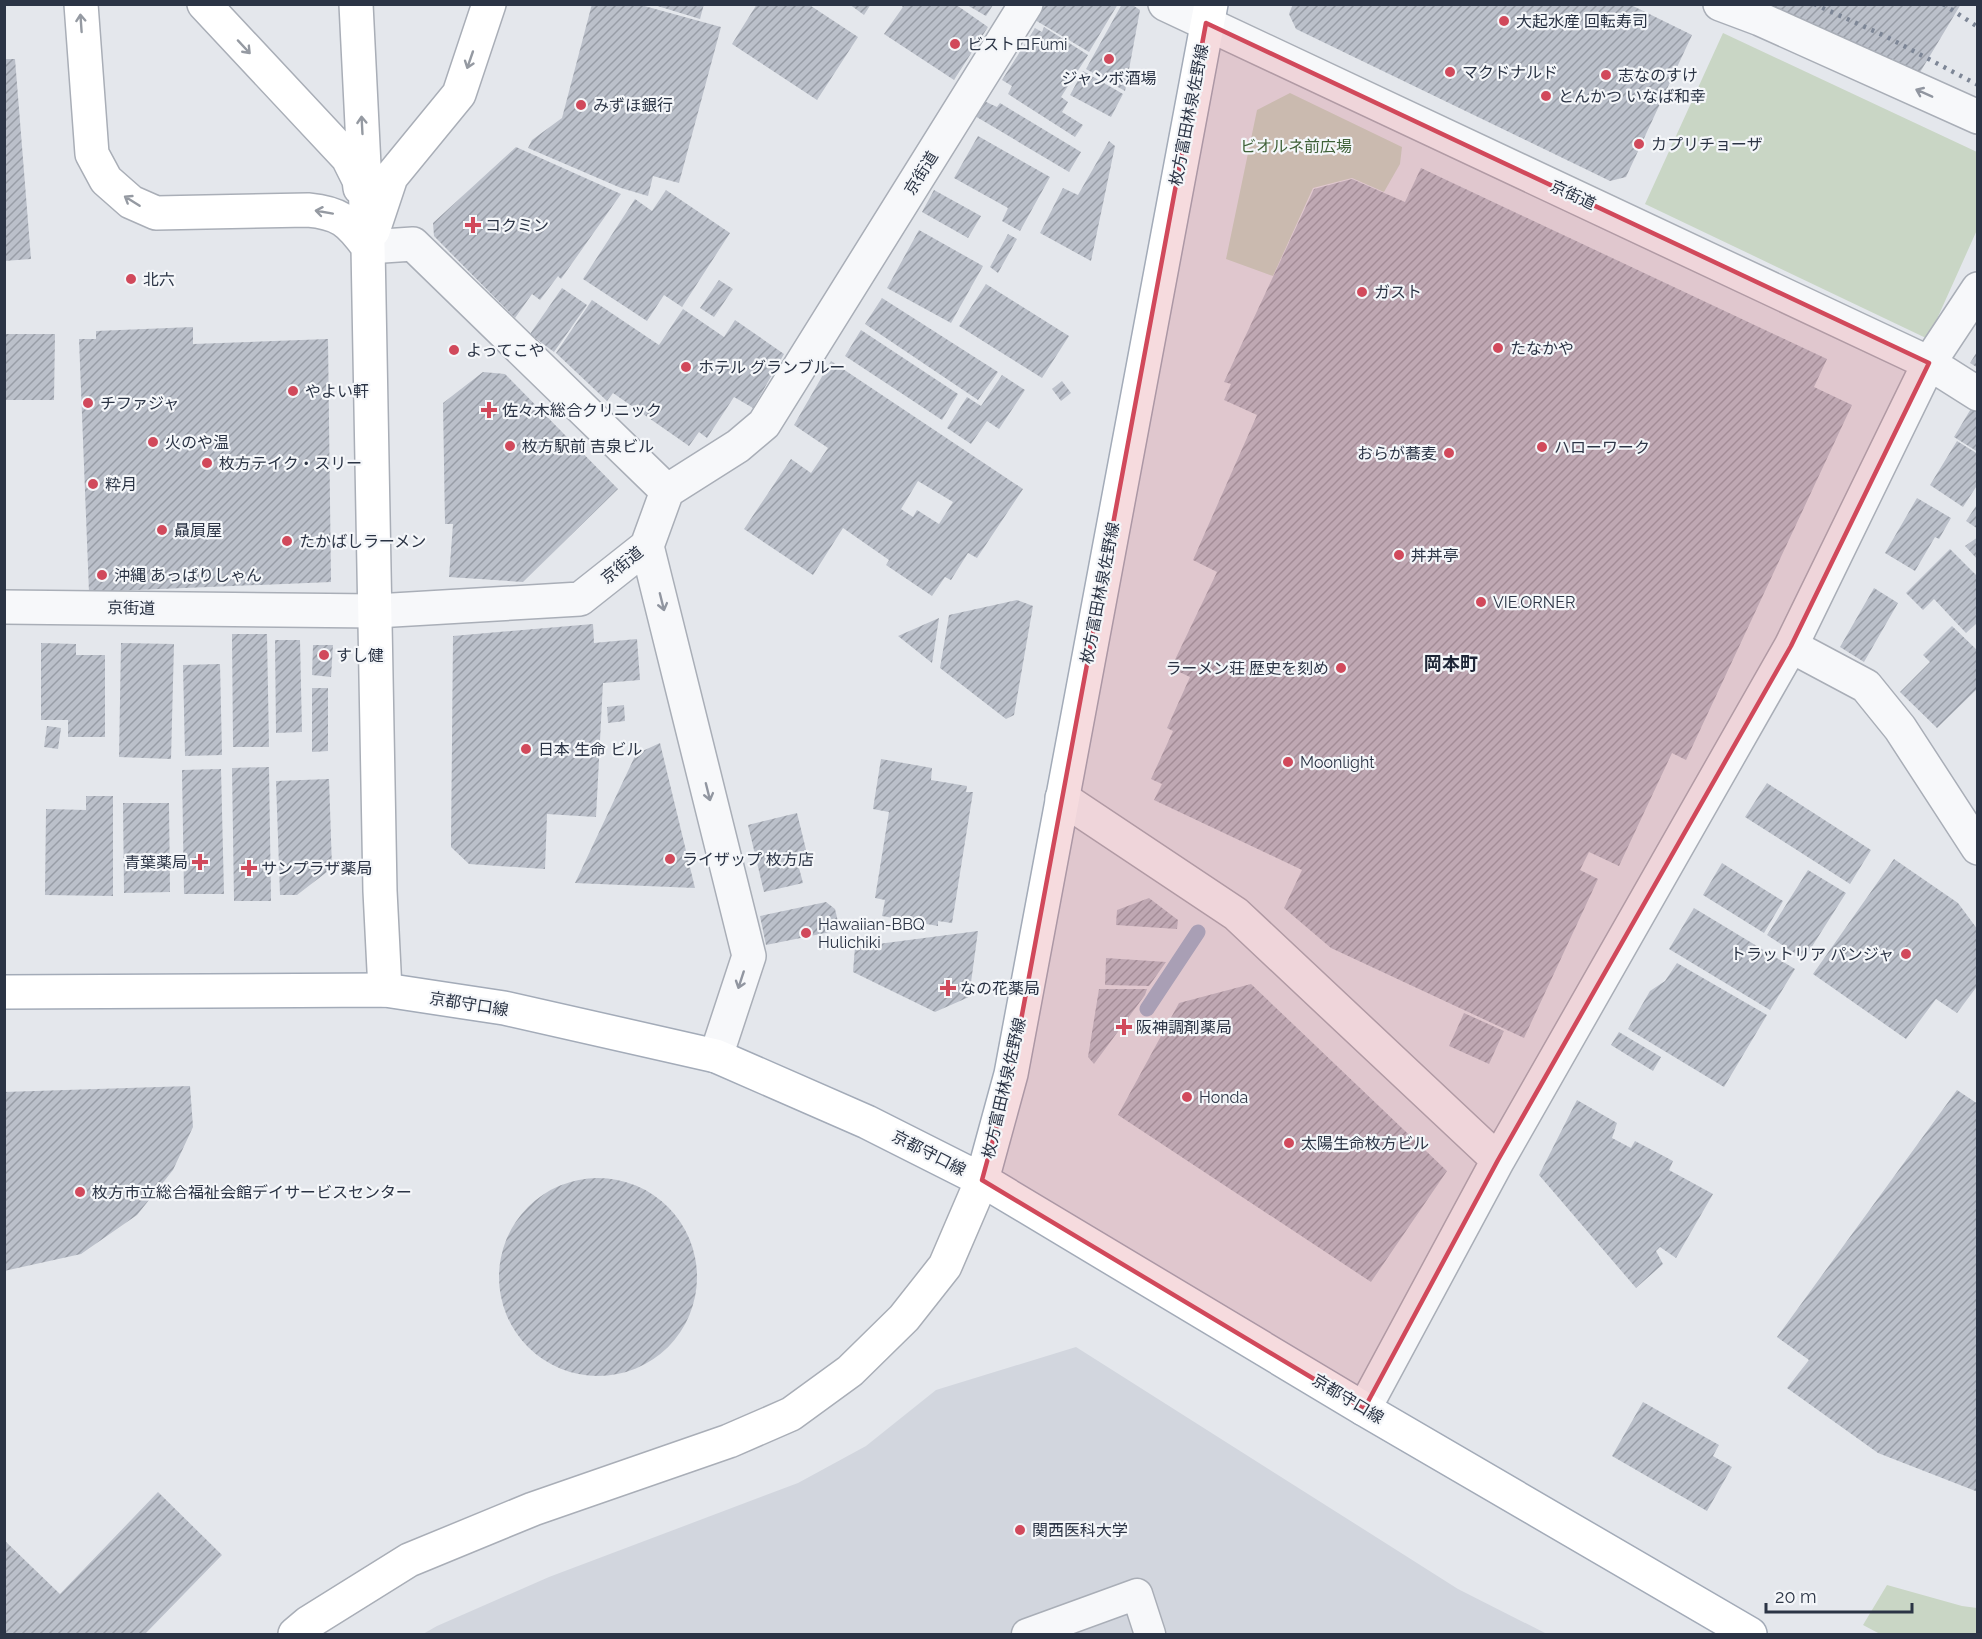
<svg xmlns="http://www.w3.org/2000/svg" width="1982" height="1639" font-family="Raleway,'Noto Sans JP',sans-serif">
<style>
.built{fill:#d2d6de}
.park{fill:#c9d6c5}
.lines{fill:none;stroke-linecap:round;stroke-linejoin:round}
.stream{stroke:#9fb4cc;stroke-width:15}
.building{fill:url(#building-hatch);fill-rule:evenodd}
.lane-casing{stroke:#a9aeb7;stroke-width:33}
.street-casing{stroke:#a9aeb7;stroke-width:36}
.secondary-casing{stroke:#a9aeb7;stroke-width:36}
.primary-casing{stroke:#a3abb8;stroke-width:36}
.lane{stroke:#f7f8fa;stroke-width:30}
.street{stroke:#f7f8fa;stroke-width:33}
.secondary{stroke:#fff;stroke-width:33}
.primary{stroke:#fff;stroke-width:33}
.rail{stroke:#7d8696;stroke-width:4.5;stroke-dasharray:3 6;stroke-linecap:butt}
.oneway{stroke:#959aa2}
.oneway2{stroke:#9196a0}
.marked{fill:#d1495b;fill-opacity:0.2;stroke:#d1495b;stroke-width:4.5;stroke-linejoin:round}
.poi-dot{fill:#d1495b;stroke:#f4f6f9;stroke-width:2}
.labels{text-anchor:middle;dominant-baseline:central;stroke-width:4.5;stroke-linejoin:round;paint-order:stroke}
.poi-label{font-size:16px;fill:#2b3445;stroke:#f4f6f9;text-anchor:start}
.street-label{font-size:16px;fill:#2b3445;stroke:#f4f6f9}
.park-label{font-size:16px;fill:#3f6138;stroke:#f4f6f9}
.neighbourhood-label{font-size:18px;font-weight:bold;fill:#1d2536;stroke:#f4f6f9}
</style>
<defs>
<pattern id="building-hatch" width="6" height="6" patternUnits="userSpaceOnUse" patternTransform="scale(1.5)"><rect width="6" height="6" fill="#bbc0ca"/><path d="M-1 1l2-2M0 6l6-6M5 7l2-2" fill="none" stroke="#989da6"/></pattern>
</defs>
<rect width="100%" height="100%" fill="#e4e7ec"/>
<!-- built -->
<path class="built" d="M1076 1347 1458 1589 1547 1634H423L437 1626 549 1577 798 1483 866 1446 936 1390Z"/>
<!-- park -->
<path class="park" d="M1723 33 1977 152V230L1928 339 1645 204Z
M1290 93 1402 147 1400 164 1384 192 1352 178 1313 188 1273 276 1226 259 1257 110Z
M1887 1585 1962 1606 1977 1608V1634H1880L1863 1625Z"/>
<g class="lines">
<!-- stream -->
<path class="stream" d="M1147 1009 1198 932"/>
</g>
<!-- building -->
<path class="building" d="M592 4H637L721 27 679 183 653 176 648 196 621 188 528 148 532 140 562 118Z
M651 4H704L700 19Z
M757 4H808L858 37 817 100 732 44Z
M849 4H871L864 15Z
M900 4H955L988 27 954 80 884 34 903 7Z
M1044 4H1118L1089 52 1035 20Z
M1122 4H1131L1140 10 1125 91 1086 69Z
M1293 4H1629L1692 35 1626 177 1610 181 1296 29 1289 14Z
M1751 4H1961L1919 74Z
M967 5H993L986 16Z
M1044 27 1088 55 1061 97 1068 102 1062 112 1083 125 1075 137 1008 94 1012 86 1002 80 1035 28 1042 32Z
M4 59H15L31 259 4 261Z
M1083 71 1123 94 1111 117 1070 95Z
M984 101 997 107 1000 103 1081 152 1069 172 975 116Z
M978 136 1050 177 1020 231 1002 221 1008 208 954 178Z
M1109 141 1115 146 1091 261 1040 233 1063 188 1078 195Z
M516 147 621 194 561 279 558 276 540 300 532 294 515 318 434 236 433 223Z
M1421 168 1827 359 1814 387 1852 405 1686 760 1672 753 1619 866 1589 852 1580 870 1598 879 1524 1038 1331 948 1284 908 1302 870 1154 800 1162 784 1151 779 1173 731 1167 728 1190 677 1171 668 1217 572 1193 560 1257 415 1224 400 1231 384 1224 382 1314 189 1352 179 1405 202Z
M666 190 730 233 682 307 664 295 647 321 583 279 635 199 652 211Z
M934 190 981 216 968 238 922 212Z
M919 230 983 266 951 323 887 288Z
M1008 234 1017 239 998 273 990 267Z
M719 280 733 289 714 317 700 308Z
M986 284 1069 336 1042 378 959 326Z
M562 288 587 305 554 352 530 334Z
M882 298 998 372 978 400 865 324Z
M592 300 659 345 683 309 724 337 735 320 784 354 753 408 734 397 707 438 699 432 689 446 613 393 607 401 556 353Z
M193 327V344L328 339 331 582 89 592 79 339H96V331Z
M861 330 958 394 942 420 845 356Z
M5 334H55L54 400H5Z
M1978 350V368L1970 363Z
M831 361 1023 489 977 558 968 553 951 580 945 577 932 596 886 565 889 560 843 528 813 575 744 529 791 459 811 473 828 448 794 425ZM918 481 953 502 939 524 917 510 913 517 901 509Z
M483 372 505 374 618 489 523 582 449 577 453 524H445L443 403Z
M1002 375 1025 390 999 429 987 421 971 444 947 428 967 397 981 406Z
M1062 381 1071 393 1061 401 1052 389Z
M1972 407 1978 411V452L1954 437Z
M1957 441 1978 454V484L1963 507 1930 485Z
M1917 498 1951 518 1939 539 1935 537 1915 571 1885 553Z
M1978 503V529L1966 521Z
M1978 537V560L1965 546Z
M1950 549 1978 577V622L1966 633 1934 599 1923 610 1906 593Z
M1874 588 1898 603 1864 662 1840 647Z
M1017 600 1033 606 1014 715 1006 719 940 668 949 615Z
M939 618 932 663 898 636Z
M593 624 594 643 637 639 640 680 603 683 596 817 547 814 545 869 469 864 451 847 453 636Z
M1952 626 1978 651V688L1937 728 1900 692 1930 662 1923 655Z
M232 634H267L269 747H233Z
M275 640H300L302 732 276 733Z
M41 643 76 644V655H105V737H68V720H41Z
M121 643 174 644 171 759 119 757Z
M313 645H333L331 677 312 675Z
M220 664 222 755 185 756 183 665Z
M312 688H328V751L312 752Z
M624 705 625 721 608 723 607 707Z
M47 726 61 728 58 749 44 747Z
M660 743 695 888 575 883 636 754Z
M881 759 932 768 931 780 967 786 966 792H973L952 923 938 921V926L882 916 885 900 875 898 889 812 873 809Z
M269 767 271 901H234L232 768Z
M221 769 224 894H184L182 770Z
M329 779 332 868 297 895H280L276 781Z
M1767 783 1871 850 1850 884 1745 817Z
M86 796H113V896L45 895 46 809 86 810Z
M123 803H169L170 892 124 893Z
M797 813 810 866 799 868 803 883 764 892 748 825Z
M1894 859 1958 903 1978 930V985L1957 1013 1936 999 1906 1039 1813 974Z
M1722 863 1783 901 1764 933 1703 895Z
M1808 870 1846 893 1804 959 1767 935Z
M1149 898 1178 920 1177 929 1116 925 1117 910Z
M826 902 835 909 840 930 766 945 760 916Z
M1694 908 1795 969 1770 1010 1669 949Z
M978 931 969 997 935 1012 853 972 855 947Z
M1106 958 1166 962 1149 986 1105 985Z
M1677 963 1767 1015 1724 1087 1628 1029 1650 991 1665 981Z
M1251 984 1447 1171 1371 1282 1118 1115 1179 1003Z
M1099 989H1147L1145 995 1094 1064 1088 1057Z
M1464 1013 1504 1031 1489 1064 1449 1046Z
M1619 1032 1661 1057 1653 1071 1611 1045Z
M190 1086 193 1127 173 1170 137 1215 81 1254 4 1271V1092Z
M1957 1090 1978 1104V1492L1878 1453 1787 1388 1809 1360 1777 1337Z
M1577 1100 1617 1123 1612 1138 1631 1148 1635 1141 1673 1161 1669 1170 1713 1194 1676 1258 1660 1247 1656 1251 1663 1264 1636 1288 1539 1175Z
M499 1277a99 99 0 1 1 198 0a99 99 0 1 1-198 0Z
M1643 1402 1719 1445 1713 1456 1732 1467 1707 1511 1612 1456Z
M158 1492 222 1555 145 1634H4V1540L60 1594Z"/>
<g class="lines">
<defs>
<path id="lane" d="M1027 1634 1137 1594 1150 1634"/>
<path id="street" d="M1165 4 1929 363 1978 394
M1720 4 1760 19 1978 117
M368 247 413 244 667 491
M647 546 749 956 716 1056
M4 607 376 611 580 599 647 546 667 491 738 446 764 424 1026 4
M1791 646 1866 686 1900 728 1978 848
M1062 798 1236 914 1498 1160
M1364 1409 1498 1160 1791 646 1929 363 1978 289"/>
<path id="secondary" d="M81 4 92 154 106 180 131 202 156 213 308 210C340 213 349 221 368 247
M204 4 348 158 359 180 360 188
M356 4 368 247 380 891 385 990
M373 231 391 177 459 94 489 4
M295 1634 308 1623 409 1560 533 1509 729 1441 791 1414 850 1371 904 1318 945 1266 982 1180"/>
<path id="primary" d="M4 992 385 990 504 1008 716 1056 867 1122 982 1180 1364 1409 1750 1634
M982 1180 1011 1074 1211 4"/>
</defs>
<!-- lane casing -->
<use href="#lane" class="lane-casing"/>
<!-- street casing -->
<use href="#street" class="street-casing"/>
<!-- secondary casing -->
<use href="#secondary" class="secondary-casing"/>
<!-- primary casing -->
<use href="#primary" class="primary-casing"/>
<!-- lane -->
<use href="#lane" class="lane"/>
<!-- street -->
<use href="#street" class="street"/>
<!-- secondary -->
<use href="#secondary" class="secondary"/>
<!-- primary -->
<use href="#primary" class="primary"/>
<!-- rail -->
<path class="rail" d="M1814 4 1885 36 1978 85
M1943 4 1978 27"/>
</g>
<!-- one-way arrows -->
<defs><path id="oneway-shaft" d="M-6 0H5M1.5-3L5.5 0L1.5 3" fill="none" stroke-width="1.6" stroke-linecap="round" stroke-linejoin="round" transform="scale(1.5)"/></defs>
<g class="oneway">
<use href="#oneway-shaft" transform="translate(81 23) rotate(-94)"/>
<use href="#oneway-shaft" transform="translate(244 47) rotate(47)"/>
<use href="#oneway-shaft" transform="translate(470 60) rotate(109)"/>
<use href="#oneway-shaft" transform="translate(362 125) rotate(-93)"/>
<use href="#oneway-shaft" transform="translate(132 201) rotate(-148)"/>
<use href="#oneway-shaft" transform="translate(324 212) rotate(-170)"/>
</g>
<g class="oneway2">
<use href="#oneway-shaft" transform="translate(1924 93) rotate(-156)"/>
<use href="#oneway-shaft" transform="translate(662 602) rotate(76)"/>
<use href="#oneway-shaft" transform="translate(708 792) rotate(76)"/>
<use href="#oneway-shaft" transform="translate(741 980) rotate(108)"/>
</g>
<!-- marked area -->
<path class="marked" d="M1206 23 1929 363 1791 646 1498 1160 1364 1409 982 1180 1011 1074Z"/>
<!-- markers -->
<g class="poi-dot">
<circle cx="1504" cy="21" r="6"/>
<circle cx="955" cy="44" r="6"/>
<circle cx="1109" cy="59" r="6"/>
<circle cx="1450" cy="72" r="6"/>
<circle cx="1606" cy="75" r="6"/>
<circle cx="1546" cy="96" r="6"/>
<circle cx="581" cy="105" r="6"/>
<circle cx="1639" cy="144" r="6"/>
<path d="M470 216h6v6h6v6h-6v6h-6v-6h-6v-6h6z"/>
<circle cx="131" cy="279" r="6"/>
<circle cx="1362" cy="292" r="6"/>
<circle cx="1498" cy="348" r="6"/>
<circle cx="454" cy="350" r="6"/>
<circle cx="686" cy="367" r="6"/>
<circle cx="293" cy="391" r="6"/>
<circle cx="88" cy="403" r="6"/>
<path d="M486 401h6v6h6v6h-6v6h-6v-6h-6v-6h6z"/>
<circle cx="153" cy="442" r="6"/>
<circle cx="510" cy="446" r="6"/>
<circle cx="1542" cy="447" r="6"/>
<circle cx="1449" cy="453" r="6"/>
<circle cx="207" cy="463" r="6"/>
<circle cx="93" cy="484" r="6"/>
<circle cx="162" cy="530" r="6"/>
<circle cx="287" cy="541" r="6"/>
<circle cx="1399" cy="555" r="6"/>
<circle cx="102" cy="575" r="6"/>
<circle cx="1481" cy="602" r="6"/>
<circle cx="324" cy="655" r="6"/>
<circle cx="1341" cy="668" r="6"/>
<circle cx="526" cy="749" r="6"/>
<circle cx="1288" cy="762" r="6"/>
<circle cx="670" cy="859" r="6"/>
<path d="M197 853h6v6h6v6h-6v6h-6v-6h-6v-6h6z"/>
<path d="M246 859h6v6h6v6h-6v6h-6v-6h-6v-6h6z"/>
<circle cx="806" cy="933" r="6"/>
<circle cx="1906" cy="954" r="6"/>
<path d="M945 979h6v6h6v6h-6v6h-6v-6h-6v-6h6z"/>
<path d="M1121 1018h6v6h6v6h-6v6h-6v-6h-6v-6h6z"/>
<circle cx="1187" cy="1097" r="6"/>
<circle cx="1289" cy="1143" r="6"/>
<circle cx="80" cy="1192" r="6"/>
<circle cx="1020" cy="1530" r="6"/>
</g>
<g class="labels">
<!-- poi labels -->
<g class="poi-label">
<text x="1516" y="21">大起水産 回転寿司</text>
<text x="967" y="44">ビストロFumi</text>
<text x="1462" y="72">マクドナルド</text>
<text x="1618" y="75">志なのすけ</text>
<text x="1109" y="78" text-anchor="middle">ジャンボ酒場</text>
<text x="1558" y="96">とんかつ いなば和幸</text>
<text x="593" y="105">みずほ銀行</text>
<text x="1651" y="144">カプリチョーザ</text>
<text x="485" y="225">コクミン</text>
<text x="143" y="279">北六</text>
<text x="1374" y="292">ガスト</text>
<text x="1510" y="348">たなかや</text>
<text x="466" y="350">よってこや</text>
<text x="698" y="367">ホテル グランブルー</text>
<text x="305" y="391">やよい軒</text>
<text x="100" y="403">チファジャ</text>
<text x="502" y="410">佐々木総合クリニック</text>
<text x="165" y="442">火のや温</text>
<text x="522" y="446">枚方駅前 吉泉ビル</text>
<text x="1554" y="447">ハローワーク</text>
<text x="1437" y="453" text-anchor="end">おらが蕎麦</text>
<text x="219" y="463">枚方テイク・スリー</text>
<text x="105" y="484">粋月</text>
<text x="174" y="530">贔屓屋</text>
<text x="299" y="541">たかばしラーメン</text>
<text x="1411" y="555">丼丼亭</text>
<text x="114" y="575">沖縄 あっぱりしゃん</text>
<text x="1493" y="602">VIE.ORNER</text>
<text x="336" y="655">すし健</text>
<text x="1329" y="668" text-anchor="end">ラーメン荘 歴史を刻め</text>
<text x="538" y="749">日本 生命 ビル</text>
<text x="1300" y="762">Moonlight</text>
<text x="682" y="859">ライザップ 枚方店</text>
<text x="188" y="862" text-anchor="end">青葉薬局</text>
<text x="261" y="868">サンプラザ薬局</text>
<text x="818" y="924">Hawaiian-BBQ<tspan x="818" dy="18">Hulichiki</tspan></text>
<text x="1894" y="954" text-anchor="end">トラットリア パンジャ</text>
<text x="960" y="988">なの花薬局</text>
<text x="1136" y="1027">阪神調剤薬局</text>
<text x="1199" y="1097">Honda</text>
<text x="1301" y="1143">太陽生命枚方ビル</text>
<text x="92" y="1192">枚方市立総合福祉会館デイサービスセンター</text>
<text x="1032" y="1530">関西医科大学</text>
</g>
<!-- street labels -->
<g class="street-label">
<text transform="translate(1189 115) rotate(-79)">枚方富田林泉佐野線</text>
<text transform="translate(921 173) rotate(-58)">京街道</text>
<text transform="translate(1573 195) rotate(25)">京街道</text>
<text transform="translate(622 565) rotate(-39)">京街道</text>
<text transform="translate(1100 593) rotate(-79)">枚方富田林泉佐野線</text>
<text transform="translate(131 608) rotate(1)">京街道</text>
<text transform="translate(469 1004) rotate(9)">京都守口線</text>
<text transform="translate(1004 1088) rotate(-77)">枚方富田林泉佐野線</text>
<text transform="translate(929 1153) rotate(27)">京都守口線</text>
<text transform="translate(1348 1399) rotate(31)">京都守口線</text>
</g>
<!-- park labels -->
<g class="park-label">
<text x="1296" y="146">ビオルネ前広場</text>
</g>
<!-- neighbourhood labels -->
<g class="neighbourhood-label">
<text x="1451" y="663">岡本町</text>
</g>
</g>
<!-- border -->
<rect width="1982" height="1639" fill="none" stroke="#2b3445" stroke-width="12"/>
<!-- scale -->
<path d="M1766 1603v9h146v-9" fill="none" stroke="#2b3445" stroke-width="3"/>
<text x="1775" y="1603" font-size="18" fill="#2b3445" stroke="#f4f6f9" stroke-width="4.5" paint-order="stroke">20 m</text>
</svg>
